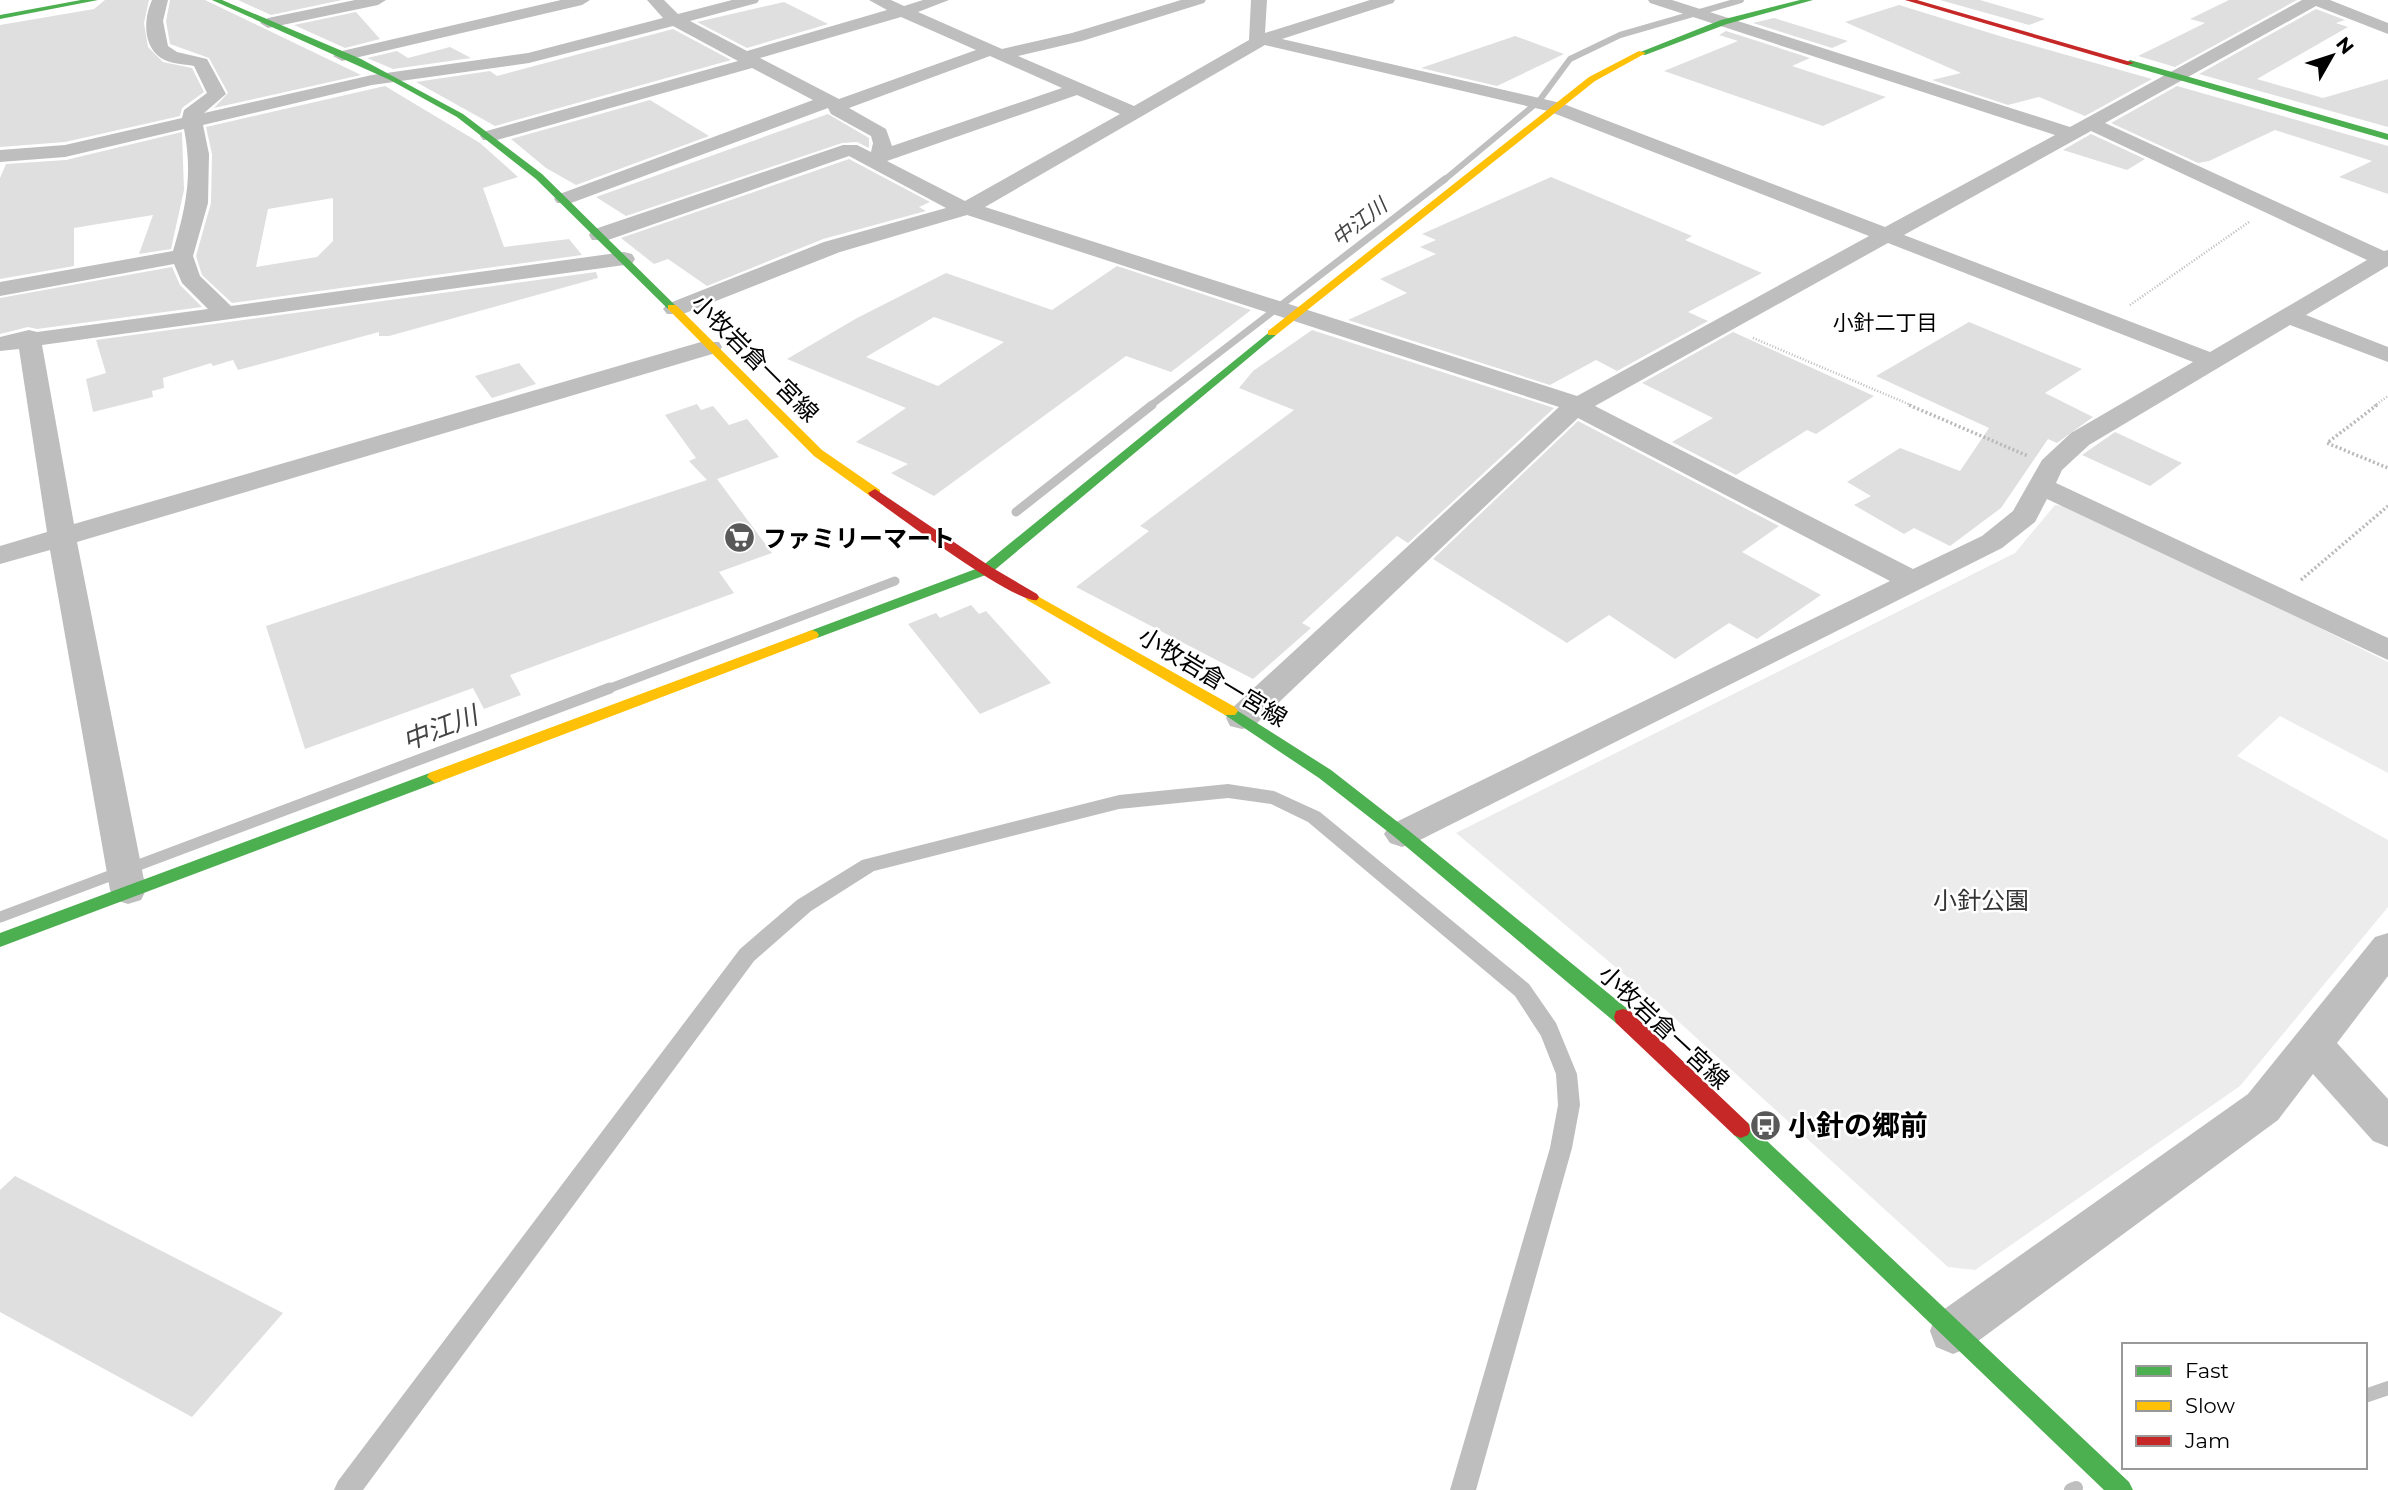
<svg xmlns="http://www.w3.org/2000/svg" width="2388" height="1490" font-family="Montserrat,'Noto Sans JP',sans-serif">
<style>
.green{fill:#ececec}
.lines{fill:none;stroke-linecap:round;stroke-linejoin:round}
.stream-far4{stroke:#bfbfbf;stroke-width:6}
.stream-far3{stroke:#bfbfbf;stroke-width:7}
.stream-far2{stroke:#bfbfbf;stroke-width:9}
.stream-far1{stroke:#bfbfbf;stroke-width:11}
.stream{stroke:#bfbfbf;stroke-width:14}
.building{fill:#dfdfdf;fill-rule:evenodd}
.path-far1{stroke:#b9b9b9;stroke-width:2.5;stroke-dasharray:1 2;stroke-linecap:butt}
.path{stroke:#b9b9b9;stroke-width:3.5;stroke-dasharray:2 2.5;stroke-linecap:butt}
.lane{fill:#bebebe;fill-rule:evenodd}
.street{fill:#bebebe;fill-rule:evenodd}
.fast{fill:#4caf50;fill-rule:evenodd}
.slow{fill:#ffc107;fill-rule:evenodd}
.jam{fill:#c62828;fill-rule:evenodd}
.labels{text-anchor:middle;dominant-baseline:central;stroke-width:5;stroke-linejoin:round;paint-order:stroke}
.far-water-label{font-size:21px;font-style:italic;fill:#444;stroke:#fff}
.far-neighbourhood-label{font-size:21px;fill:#000;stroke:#fff}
.street-label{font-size:24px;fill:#000;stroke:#fff}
.poi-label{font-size:24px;font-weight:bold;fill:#000;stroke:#fff;text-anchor:start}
.park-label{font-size:24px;fill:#333;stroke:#fff}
.water-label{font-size:26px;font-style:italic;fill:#444;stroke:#fff}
.near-poi-label{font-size:28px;font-weight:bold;fill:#000;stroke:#fff;text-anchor:start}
</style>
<rect width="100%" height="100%" fill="#fff"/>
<!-- green -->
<path class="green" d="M2055 505 2078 508 2388 662V773L2280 716 2237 756 2388 840V907L2240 1086 1975 1270 1948 1267 1657 1002 1456 833 2015 553Z"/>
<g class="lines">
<!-- stream-far4 -->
<path class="stream-far4" d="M1443 181 1539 101 1570 59 1620 35 1741 0"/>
<!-- stream-far3 -->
<path class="stream-far3" d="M1150 406 1445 179"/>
<!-- stream-far2 -->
<path class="stream-far2" d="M1016 512 1152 405
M605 690 895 581"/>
<!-- stream-far1 -->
<path class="stream-far1" d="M0 917 610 688"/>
<!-- stream -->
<path class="stream" d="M2365 1396 2388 1388
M2071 1490 2076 1488"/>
</g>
<!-- building -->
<path class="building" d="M105 0H149L144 23 148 47 163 62 192 68 204 92 182 108 180 116 65 142 0 147V25L94 9Z
M170 0H205L361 75 214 108 228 93 209 58 170 44 166 21Z
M238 0H342L271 15Z
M1940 0H1980L2045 19 2029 25Z
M2229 0H2297L2175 67 2138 56 2205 23 2190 19Z
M784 2 828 24 747 48 697 22Z
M1899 5 2003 37 2152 79 2085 116 2039 97 2008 105 1932 80 1961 73 1845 22Z
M2316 9 2345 20 2336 23 2348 27 2257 79 2323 98 2388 79V127L2199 74Z
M356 12 380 39 345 48 294 25Z
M1774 18 1848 41 1832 48 1753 23Z
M673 29 731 60 495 126 416 82 490 71 497 76Z
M1726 31 1810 58 1792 66 1886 97 1823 126 1664 71 1738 41 1719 35Z
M1515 36 1564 54 1497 86 1421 68Z
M450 47 471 58 393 69 367 58 397 51 408 58Z
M385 86 480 143 518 177 483 188 504 247 569 239 582 255 232 303 202 275 196 256 211 203 212 154 206 127ZM333 198V241L317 257 256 267 268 209Z
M2177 86 2388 146V194L2339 177 2372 161 2275 130 2209 161 2198 163 2111 123Z
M650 100 709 136 576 185 546 168 511 139Z
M828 114 869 138V148L857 142 842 143 626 216 596 197Z
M182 132 184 190 171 249 139 254 153 215 74 228V266L0 279V178L6 164 66 160Z
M2091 134 2145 159 2127 170 2063 150Z
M849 159 930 202 919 207 926 211 823 239 707 286 668 259 654 264 621 238Z
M1551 177 1692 236 1685 240 1762 273 1688 312 1708 321 1617 371 1596 360 1550 385 1348 320 1407 293 1380 279 1436 254 1420 247 1436 240 1422 234Z
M1117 266 1251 310 1171 372 1126 356 934 496 891 473 908 464 856 442 906 408 787 359 857 318 946 273 1052 310ZM934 317 1004 342 938 386 866 357Z
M172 267 180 285 202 307 37 329 28 327 0 334V298Z
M596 272 598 278 389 336H379V332L238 370 233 360 213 366 211 363 163 378 164 388 152 391 153 397 93 412 86 379 106 373 96 340Z
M1969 322 2082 369 2045 393 2093 417 2057 443 2048 439 2001 508 1950 546 1914 528 1904 534 1854 505 1871 496 1847 482 1900 448 1960 471 1989 428 1876 376Z
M1312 330 1554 408 1408 543 1397 536 1302 623 1311 628 1253 679 1076 587 1149 531 1140 526 1294 410 1239 388 1253 371Z
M1733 332 1874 396 1816 434 1807 430 1736 475 1672 442 1713 418 1642 383Z
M519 363 536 384 492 398 475 376Z
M697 404 701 410 713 406 729 425 747 419 779 457 717 479 772 553 719 572 734 593 510 675 521 695 484 709 473 688 305 749 266 626 707 480 689 461 696 458 665 415Z
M1578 421 1779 526 1742 552 1821 595 1757 639 1729 623 1675 659 1609 615 1567 643 1433 559Z
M2115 432 2182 463 2150 486 2082 455Z
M971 605 979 614 986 611 1051 683 980 714 908 624 936 613 940 618Z
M15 1176 283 1313 192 1417 0 1312V1190Z"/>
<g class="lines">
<!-- path-far1 -->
<path class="path-far1" d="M2130 305 2249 222
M1753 338 1913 406
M2374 406 2388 396"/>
<!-- path -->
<path class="path" d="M1909 405 2028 456
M2377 405 2327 443 2388 468
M2301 580 2388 506"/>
<!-- lane -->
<path class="lane" d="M1228 784 1274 791 1320 812 1529 984 1556 1023 1577 1074 1580 1105 1572 1148 1476 1490H1450L1550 1148 1558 1105 1556 1074 1541 1036 1515 996 1308 822 1271 804 1228 798 1119 809 874 871 811 911 754 961 363 1490H334L338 1481 740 949 797 900 862 860 1119 795Z"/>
<!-- street -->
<path class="street" d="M152 0H168L163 21 168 46 177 52 207 59 226 94 204 113 372 75 528 53 663 18 647 0H664L678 14 732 0H759L757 3 690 21 747 51 887 10 869 0H891L904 6 923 0H949L918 12 1002 49 1072 33 1181 0H1206L1204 3 1082 41 1018 56 1134 106 1249 40 1251 0H1267L1265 33 1370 0H1395L1393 3 1282 39 1561 103 1885 227 2055 135 1650 3 1648 0H1672L2070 127 2302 0H2330L2388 23V34L2316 6 2105 123 2384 251 2388 250V266L2306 315 2388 347V362L2290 325 2089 445 2062 470 2056 483 2388 638V660L2047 499 2035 522 2002 548 1414 843 1402 847 1390 843 1384 834 1390 825 1890 581 1578 418 1254 726 1242 729 1230 726 1226 718 1230 710 1559 407 967 215 840 252 683 314H667L663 309 667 304 824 242 946 208 849 156 608 240H592L589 235 592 230 843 145H857L871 152 873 143 871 136 831 114 828 108 571 203H557L554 199 557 195 813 100 752 68 497 140H483L480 136 483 132 738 61 673 26 529 63 372 85 203 125 209 154 208 203 193 256 200 276 231 306 624 252 632 254 635 259 632 264 42 345 74 524 701 342H719L722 347 719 352 77 542 146 890 141 900 128 904 115 900 110 890 50 550 0 564V546L47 532 19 349 0 351V337L29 330 37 332 208 309 182 283 174 264 0 296V282L173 251C186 207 193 175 184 129L65 157 0 162V150L65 145 182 118 184 110 207 93 194 66C184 64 170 64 161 58 142 45 144 18 152 0ZM901 17 976 50 839 99 760 58ZM1265 45 1548 111 1869 236 1577 396 985 207ZM990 56 1062 88 892 146 886 129 849 108ZM1077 95 1120 114 965 201 887 161ZM2091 131 2367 260 2210 352 1904 235ZM1888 243 2193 362 2071 433 2042 460 2013 511 1982 536 1913 569 1595 406Z
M355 0H386L378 5 268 28 260 23 268 18Z
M561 0H590L582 5 342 61 333 56 342 51Z
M2388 933V976L2337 1043 2388 1099V1147L2373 1141 2313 1074 2278 1120 1970 1347 1953 1354 1936 1347 1930 1331 1936 1315 2248 1094 2375 937Z"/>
<!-- fast -->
<path class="fast" d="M81 0H98L0 19V15Z
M212 0H222L361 59 463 114 542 174 677 307 668 309 536 179 457 117 390 80Z
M1800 0H1813L1727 24 1645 55 1638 53 1721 20Z
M2130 60 2388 134V140L2127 65 2126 63Z
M1272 330 1276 331V335L991 573 817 638H807L805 635 807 632 981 567Z
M1230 706 1331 770 1408 830 1630 1011 1632 1017 1630 1023 1623 1025 1616 1023 1396 838 1319 778 1225 715 1222 711 1225 707Z
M435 771 443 777 441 781 0 947V933Z
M1741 1120 1748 1123 2129 1482 2133 1490H2104L1734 1135 1731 1129 1734 1123Z"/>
<!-- slow -->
<path class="slow" d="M1639 51 1646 53 1595 81 1276 335H1268V331L1589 77Z
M668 305H676L822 450 880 490V496H870L814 456 668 309Z
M1032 593 1235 707 1238 711 1235 715H1225L1027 600 1025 597 1027 594Z
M812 630 817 632 819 635 817 638 441 781 435 783 427 777 429 773Z"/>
<!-- jam -->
<path class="jam" d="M1905 0H1917L2134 63 2127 65Z
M875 489 991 567 1037 594 1039 597 1037 600C1017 605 894 513 870 496L868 493Z
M1623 1009 1630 1011 1748 1123 1751 1129 1748 1135 1741 1138 1734 1135 1616 1023 1614 1017 1616 1011Z"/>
</g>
<!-- icons -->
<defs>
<symbol id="supermarket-disc" viewBox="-11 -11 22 22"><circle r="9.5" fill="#595959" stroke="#fff"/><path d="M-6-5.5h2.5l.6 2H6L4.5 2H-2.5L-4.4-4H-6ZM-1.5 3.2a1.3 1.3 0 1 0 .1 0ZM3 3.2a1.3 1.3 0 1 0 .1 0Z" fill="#fff"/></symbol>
<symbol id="bus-disc" viewBox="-11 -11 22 22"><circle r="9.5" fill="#595959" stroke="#fff"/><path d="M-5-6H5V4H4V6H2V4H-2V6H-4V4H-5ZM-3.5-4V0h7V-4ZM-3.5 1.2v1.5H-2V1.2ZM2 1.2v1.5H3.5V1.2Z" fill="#fff"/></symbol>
</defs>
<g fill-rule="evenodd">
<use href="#supermarket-disc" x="722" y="520" width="35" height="35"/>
<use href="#bus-disc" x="1748" y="1108" width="35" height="35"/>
</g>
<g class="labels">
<!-- far-water labels -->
<g class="far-water-label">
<text transform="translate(1359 222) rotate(-38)">中江川</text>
</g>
<!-- far-neighbourhood labels -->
<g class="far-neighbourhood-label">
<text x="1885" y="322">小針二丁目</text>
</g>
<!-- street labels -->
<g class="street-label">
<text transform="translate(755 358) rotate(45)">小牧岩倉一宮線</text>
<text transform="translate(1213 677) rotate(31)">小牧岩倉一宮線</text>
<text transform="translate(1664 1027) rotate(43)">小牧岩倉一宮線</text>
</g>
<!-- poi labels -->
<g class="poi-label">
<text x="763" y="538">ファミリーマート</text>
</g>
<!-- park labels -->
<g class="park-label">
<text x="1981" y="900">小針公園</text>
</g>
<!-- water labels -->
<g class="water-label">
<text transform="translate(440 728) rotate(-21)">中江川</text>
</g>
<!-- near-poi labels -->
<g class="near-poi-label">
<text x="1788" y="1125">小針の郷前</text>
</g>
</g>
<!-- legend -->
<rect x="2122" y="1343" width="245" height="126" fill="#ffffff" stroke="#999999" stroke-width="2"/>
<rect x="2136" y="1366" width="35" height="10" fill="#4caf50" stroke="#999999" stroke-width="2"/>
<text x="2185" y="1378" font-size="21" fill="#000000">Fast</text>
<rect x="2136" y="1401" width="35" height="10" fill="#ffc107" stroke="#999999" stroke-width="2"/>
<text x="2185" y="1413" font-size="21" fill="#000000">Slow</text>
<rect x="2136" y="1436" width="35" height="10" fill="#c62828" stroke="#999999" stroke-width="2"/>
<text x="2185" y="1448" font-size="21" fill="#000000">Jam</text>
<!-- north arrow -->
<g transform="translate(2332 56) rotate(51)" stroke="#ffffff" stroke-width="5" paint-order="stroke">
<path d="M0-5L12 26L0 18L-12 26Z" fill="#000000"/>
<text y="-10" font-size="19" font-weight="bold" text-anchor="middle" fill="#000000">N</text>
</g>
</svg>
